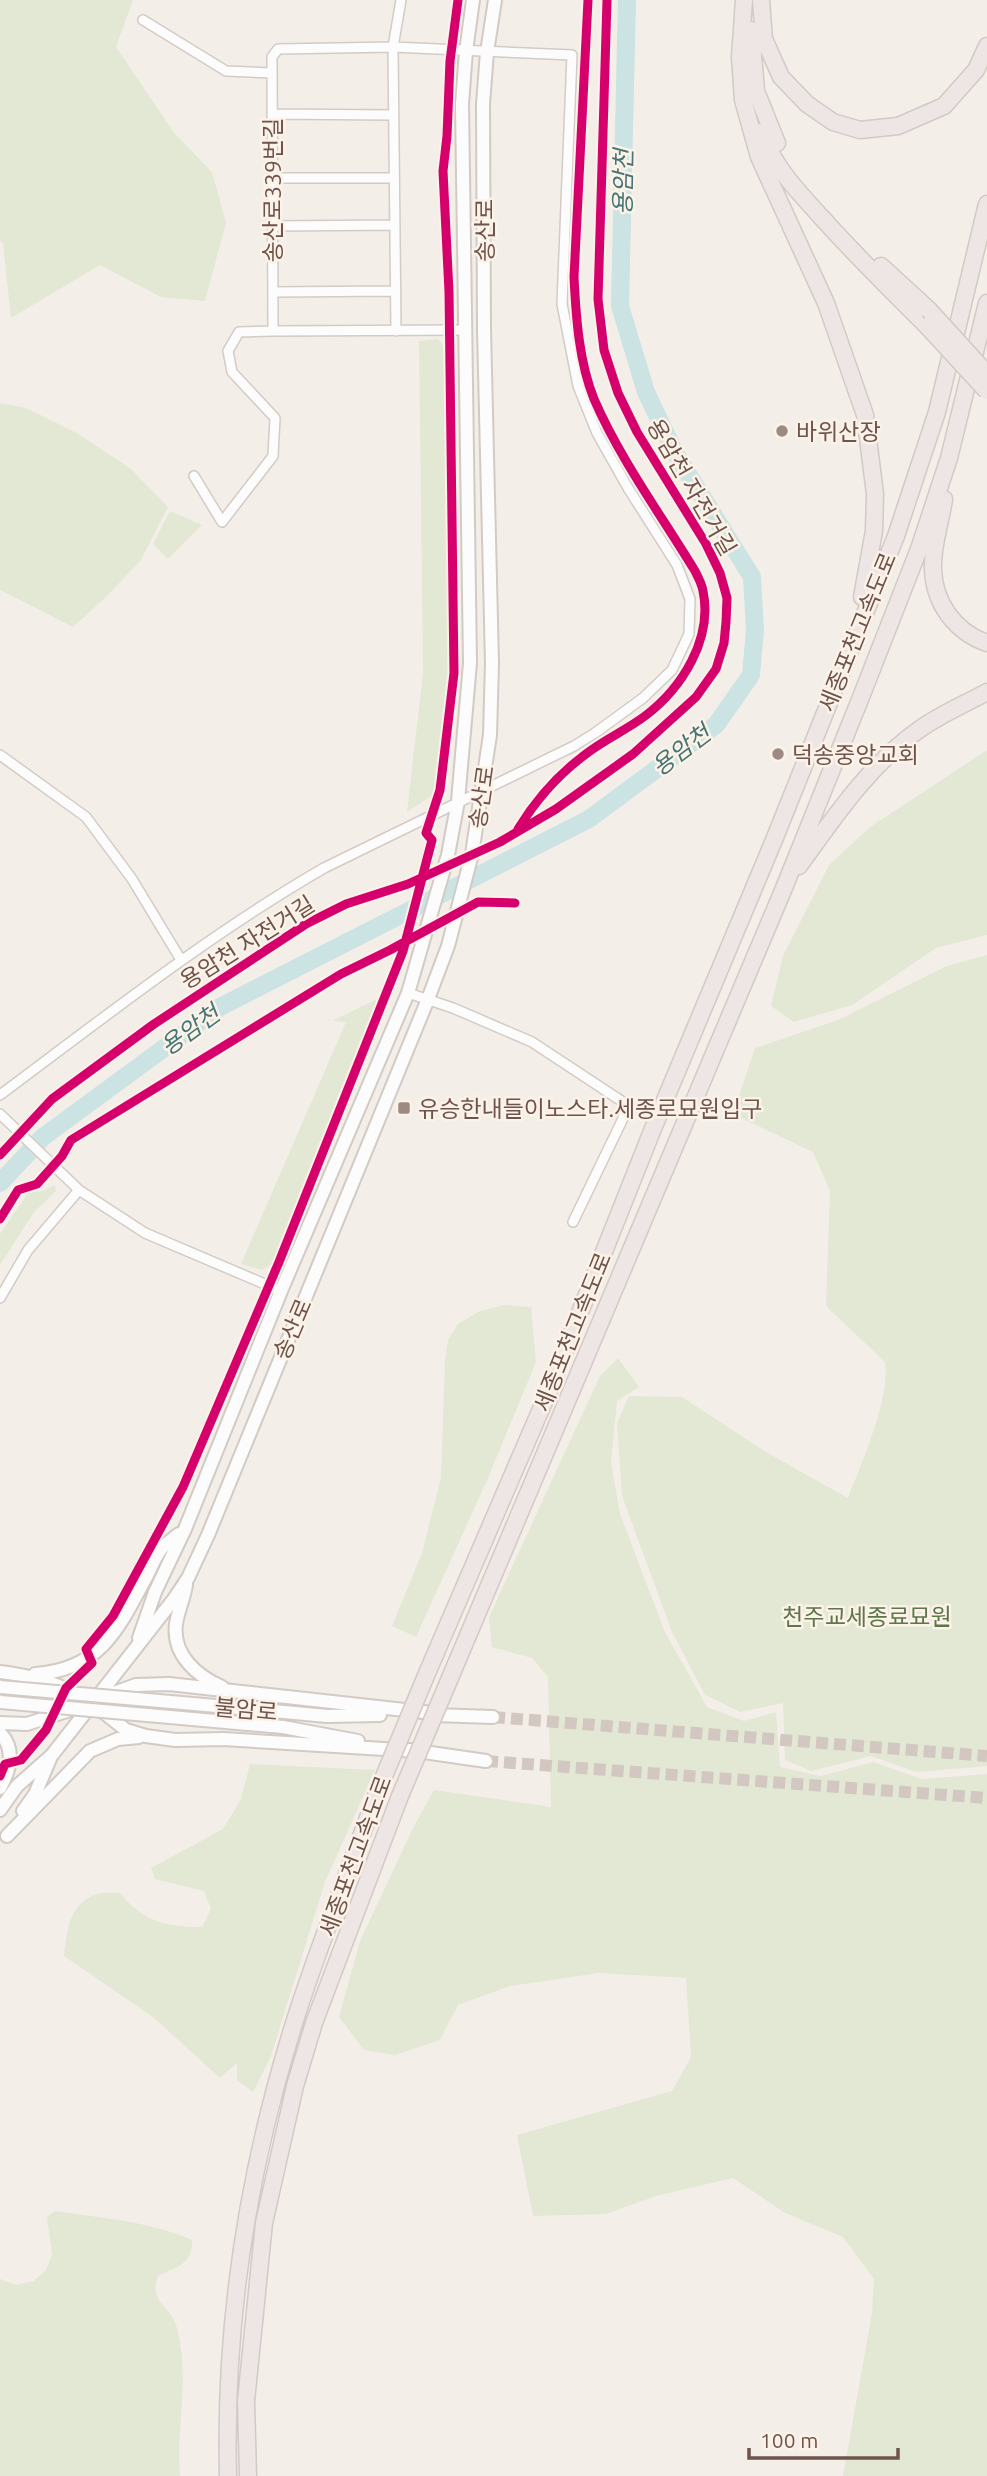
<svg xmlns="http://www.w3.org/2000/svg" width="987" height="2476" font-family="Ubuntu,'Noto Sans KR',sans-serif">
<style>
.green{fill:#e3e8d4}
.lines{fill:none;stroke-linecap:round;stroke-linejoin:round}
.river{stroke:#cbe3e2;stroke-width:18}
.secondary-tunnel{stroke:#d2c8c1;stroke-width:12;stroke-dasharray:12 6;stroke-linecap:butt}
.street-casing{stroke:#d3cbc6;stroke-width:12}
.secondary-casing{stroke:#d2cac5;stroke-width:16}
.highway-casing{stroke:#d3c9c6;stroke-width:19}
.street{stroke:#fdfcfc;stroke-width:9}
.secondary{stroke:#fdfcfc;stroke-width:12}
.highway{stroke:#eee6e4;stroke-width:16}
.secondary-bridge-casing{stroke:#d2cac5;stroke-width:16;stroke-linecap:butt}
.highway-bridge-casing{stroke:#d3c9c6;stroke-width:19;stroke-linecap:butt}
.secondary-bridge{stroke:#fdfcfc;stroke-width:12}
.highway-bridge{stroke:#eee6e4;stroke-width:16}
.cycleway-casing{stroke:#fcf2e8;stroke-width:13}
.cycleway{stroke:#d6006c;stroke-width:9}
.poi-dot{fill:#9c8a83;stroke:#fcf2e8;stroke-width:2.5}
.labels{text-anchor:middle;dominant-baseline:central;stroke-width:5;stroke-linejoin:round;paint-order:stroke}
.street-label{font-size:23px;fill:#6d544c;stroke:#fcf2e8}
.poi-label{font-size:23px;fill:#6d544c;stroke:#fcf2e8;text-anchor:start}
.park-label{font-size:23px;fill:#5c7749;stroke:#fcf2e8}
.water-label{font-size:24px;font-style:italic;fill:#467577;stroke:#fcf2e8}
</style>
<rect width="100%" height="100%" fill="#f4eee8"/>
<!-- green -->
<path class="green" d="M0 0H133L116 47 175 134 212 172 226 223 205 301 161 297 100 265 11 318 3 244 0 240Z
M438 339 447 350 450 605 448 693 436 793 407 812 423 673 419 341Z
M0 403 26 408 75 432 130 468 168 507 141 560 106 597 73 627 0 590Z
M170 511 202 525 168 559 153 544Z
M987 750V935L936 948 852 1005 794 1022 771 1006 783 956 829 865 870 827Z
M987 955V1766L916 1772 871 1756 811 1771 785 1760 783 1703 740 1712 705 1695 672 1632 622 1496 617 1423 629 1396 682 1397 766 1452 848 1498C862 1461 890 1400 885 1362L826 1306 830 1191 813 1152 733 1114 755 1048 838 1020 947 966Z
M377 999 273 1263 262 1270 241 1264 346 1022 332 1021Z
M55 1185 56 1191 34 1212 0 1265V1234L28 1193 42 1191Z
M503 1305 531 1307 536 1362 488 1478 416 1637 392 1626 422 1553 441 1478 445 1360 448 1340 458 1324 478 1312Z
M618 1358 639 1387 617 1401 611 1462 620 1514 665 1632 707 1707 744 1721 776 1712 780 1767 821 1776 873 1762 922 1779 987 1774V2476H843L872 2313 874 2279 843 2237 785 2213 733 2178 656 2196 606 2214 533 2216 517 2135 672 2091 691 2057 686 1978 599 1973 510 1986 458 2005 440 2040 395 2055 364 2050 339 2017 360 1941 414 1826 434 1790 551 1807 548 1677 532 1658 492 1647 489 1617 600 1376Z
M250 1764 375 1770 325 1882 271 2056 253 2092 237 2080V2063L220 2078 153 2017 64 1956C67 1930 69 1903 97 1894 104 1892 114 1893 120 1893 143 1922 167 1927 202 1927L211 1909 204 1891 155 1879 151 1868 223 1829 241 1799Z
M55 2211C101 2218 148 2221 192 2240 193 2265 176 2267 158 2276 148 2302 171 2305 177 2328 190 2380 176 2424 180 2476H0V2279L16 2285 34 2281 46 2270 52 2255 47 2217Z"/>
<g class="lines">
<!-- river -->
<path class="river" d="M0 1183 43 1137 220 1007 589 819 716 725 751 675 755 630 752 577 675 453 646 392 620 306 627 0"/>
<!-- secondary-tunnel -->
<path class="secondary-tunnel" d="M493 1717 987 1756
M486 1761 987 1798"/>
<defs>
<path id="street" d="M143 20 226 71 272 73
M272 114 393 115
M272 178H394
M273 226 395 225
M273 292 396 291
M396 331 393 47 401 0
M194 476 222 522 273 456 275 418 232 372 228 351 239 332 273 331
M0 755 86 817 132 879 181 960
M408 993 453 1008 532 1042 629 1106 573 1222
M0 1095C106 1016 210 934 324 868L574 746 595 733 643 698 672 670 689 634 690 599 677 565 628 488 597 433 578 386 562 304 572 55 393 47 278 49 272 57 273 331 465 330
M0 1114 79 1190
M0 1298 28 1250 79 1190 145 1233 281 1291"/>
<path id="secondary" d="M186 1585C184 1598 178 1611 176 1624 172 1655 197 1676 222 1687
M139 1638 155 1592 185 1529 281 1291 408 993 448 855 458 801 470 663 462 104 466 51 473 0
M0 1672C26 1675 52 1681 76 1694
M35 1674C98 1670 117 1632 144 1581 150 1571 154 1557 162 1548 167 1543 174 1538 179 1534
M103 1697 136 1685 169 1684 441 1714
M97 1707 126 1730 146 1736 175 1740 223 1739 416 1751
M284 1712 327 1716 380 1715
M434 1715 493 1717
M0 1723 27 1724 73 1709
M283 1727 358 1741
M0 1733C16 1749 10 1770 0 1788
M410 1750 486 1761
M0 1810 17 1786 52 1755 174 1599 188 1578 208 1535 428 999 448 946 472 854 490 735 492 663 484 329 483 104 487 52 495 0
M23 1811 35 1794 50 1759
M7 1836 90 1751 118 1739 139 1737"/>
<path id="highway" d="M761 0 764 39 781 77 807 104 833 122 860 130 898 126 944 106 976 70 987 46
M751 30 756 91 777 143
M740 57 743 100 759 157 826 303 865 415 875 494 874 531 862 597
M742 67 740 57 744 0
M761 132C774 167 799 193 824 220 857 257 892 291 927 326
M881 266 929 310
M944 499C941 522 932 545 933 569 934 603 955 632 987 643
M799 866C835 816 870 764 920 729 941 714 965 704 987 692
M428 1671 547 1395 652 1131 774 840 896 536 937 412 987 204
M450 1678 784 888 861 697 919 549 949 458 987 303
M228 2476C224 2321 249 2165 296 2017 320 1942 350 1868 377 1793
M248 2476 246 2401 264 2223 295 2086 314 2023 400 1796"/>
</defs>
<!-- street casing -->
<use href="#street" class="street-casing"/>
<!-- secondary casing -->
<use href="#secondary" class="secondary-casing"/>
<!-- highway casing -->
<use href="#highway" class="highway-casing"/>
<!-- street -->
<use href="#street" class="street"/>
<!-- secondary -->
<use href="#secondary" class="secondary"/>
<!-- highway -->
<use href="#highway" class="highway"/>
<defs>
<path id="secondary-bridge" d="M0 1687 284 1712
M0 1702 283 1727"/>
<path id="highway-bridge" d="M929 310 987 374
M927 326 987 391
M377 1793 428 1671
M400 1796 450 1678"/>
</defs>
<!-- secondary-bridge casing -->
<use href="#secondary-bridge" class="secondary-bridge-casing"/>
<!-- highway-bridge casing -->
<use href="#highway-bridge" class="highway-bridge-casing"/>
<!-- secondary-bridge -->
<use href="#secondary-bridge" class="secondary-bridge"/>
<!-- highway-bridge -->
<use href="#highway-bridge" class="highway-bridge"/>
<defs>
<path id="cycleway" d="M518 829C534 803 557 776 582 757 601 741 625 731 645 716 682 688 713 639 703 591 702 584 698 577 695 571 661 515 620 459 594 399 579 362 576 317 574 277L588 0
M0 1155 52 1099 154 1024 306 924 346 904 408 884 500 842 556 809 633 754 696 697 716 669 724 643 726 622 727 598 720 573 706 544 637 432 618 393 604 350 598 299 607 0
M0 1219 18 1190 37 1184 62 1156 71 1140 341 974 390 950 478 902 515 903
M0 1776 5 1764 21 1760 46 1730 66 1688 92 1663 86 1649 113 1616 183 1487 279 1262 403 951 432 840 426 833 440 790 454 673 449 292 443 171 447 136 450 61 458 0"/>
</defs>
<!-- cycleway casing -->
<use href="#cycleway" class="cycleway-casing"/>
<!-- cycleway -->
<use href="#cycleway" class="cycleway"/>
</g>
<!-- markers -->
<g class="poi-dot">
<circle cx="782" cy="431" r="7"/>
<circle cx="778" cy="754" r="7"/>
<rect x="397" y="1101" width="14" height="14" rx="3.5"/>
</g>
<g class="labels">
<!-- street labels -->
<g class="street-label">
<text transform="translate(272 190) rotate(-90)">송산로339번길</text>
<text transform="translate(484 230) rotate(-90)">송산로</text>
<text transform="translate(692 487) rotate(60)">용암천 자전거길</text>
<text transform="translate(857 632) rotate(-68)">세종포천고속도로</text>
<text transform="translate(481 797) rotate(-82)">송산로</text>
<text transform="translate(247 942) rotate(-32)">용암천 자전거길</text>
<text transform="translate(292 1329) rotate(-67)">송산로</text>
<text transform="translate(572 1332) rotate(-68)">세종포천고속도로</text>
<text transform="translate(246 1709) rotate(5)">불암로</text>
<text transform="translate(355 1856) rotate(-70)">세종포천고속도로</text>
</g>
<!-- poi labels -->
<g class="poi-label">
<text x="796" y="431">바위산장</text>
<text x="792" y="754">덕송중앙교회</text>
<text x="418" y="1108">유승한내들이노스타.세종로묘원입구</text>
</g>
<!-- park labels -->
<g class="park-label">
<text x="867" y="1616">천주교세종료묘원</text>
</g>
<!-- water labels -->
<g class="water-label">
<text transform="translate(623 182) rotate(-89)">용암천</text>
<text transform="translate(681 750) rotate(-37)">용암천</text>
<text transform="translate(190 1030) rotate(-36)">용암천</text>
</g>
</g>
<!-- scale -->
<path d="M749 2448v10h149v-10" fill="none" stroke="#6d544c" stroke-width="3.5"/>
<text x="760" y="2448" font-size="21" fill="#6d544c" stroke="#fcf2e8" stroke-width="5" paint-order="stroke">100 m</text>
</svg>
